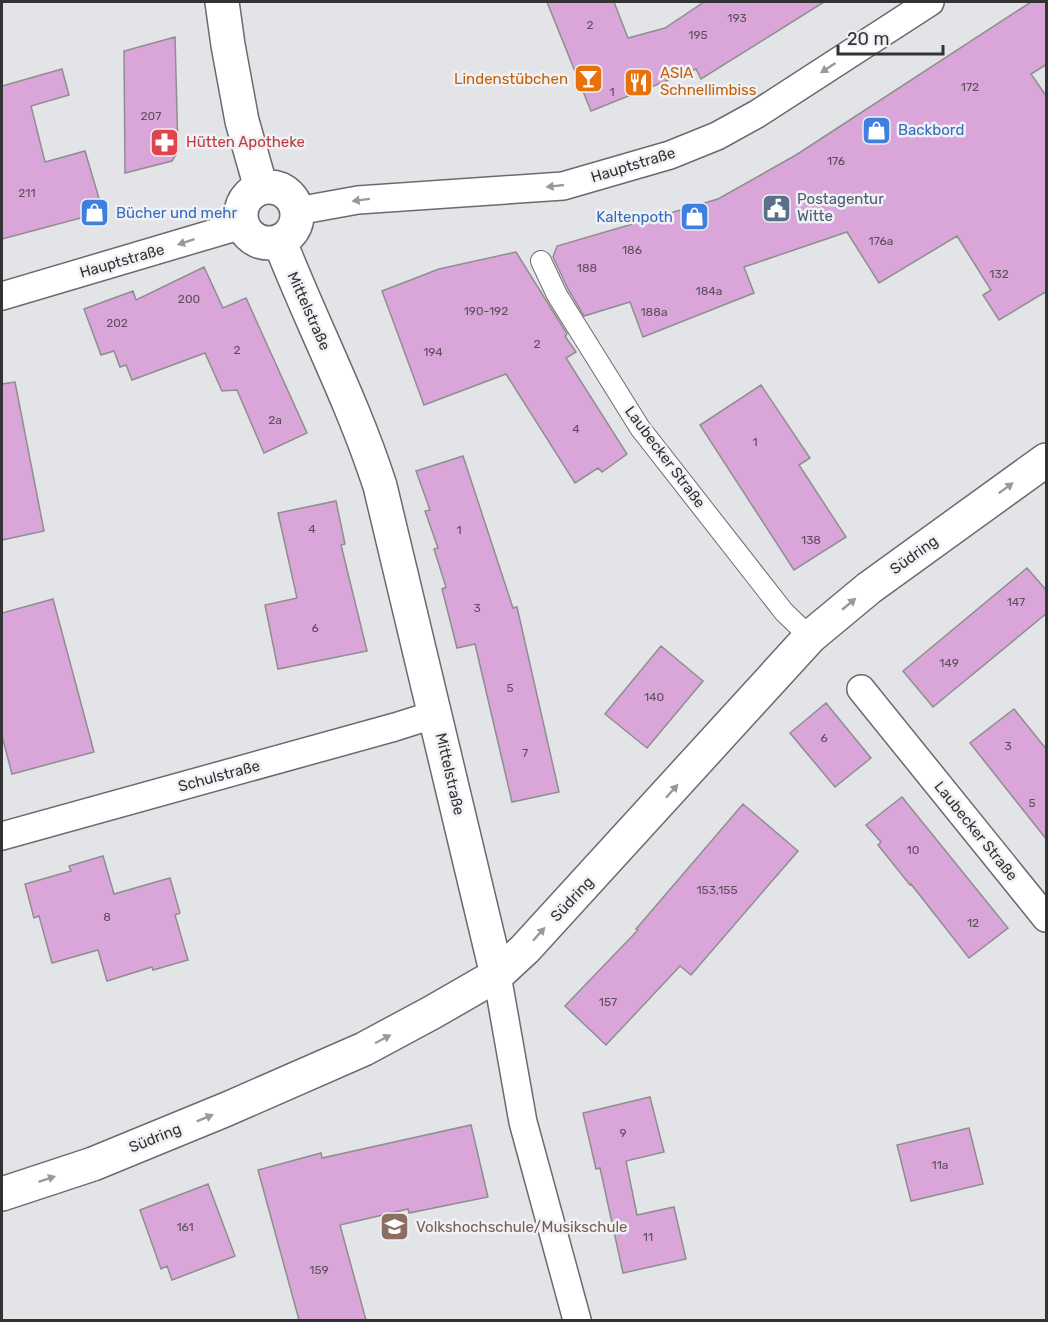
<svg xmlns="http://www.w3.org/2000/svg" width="1048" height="1322" font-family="Rubik,sans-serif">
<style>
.building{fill:#daa5d9;stroke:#8f8e8f;stroke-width:1.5}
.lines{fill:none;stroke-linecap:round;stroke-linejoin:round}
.pedestrian-casing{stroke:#6a6b6d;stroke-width:22}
.minor-casing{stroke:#6a6b6d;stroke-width:30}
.tertiary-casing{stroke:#6a6b6d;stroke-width:36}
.pedestrian{stroke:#fff;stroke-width:20}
.minor{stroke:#fff;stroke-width:27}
.tertiary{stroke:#fff;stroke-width:33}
.oneway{fill:#989999}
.labels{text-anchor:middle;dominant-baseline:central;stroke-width:5;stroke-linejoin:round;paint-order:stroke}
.number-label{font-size:12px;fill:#5c505c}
.food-label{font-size:15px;fill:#c56008;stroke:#f0f1f4;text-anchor:start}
.shop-label{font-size:15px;fill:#366cbe;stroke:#f0f1f4;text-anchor:start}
.health-label{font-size:15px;fill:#be3a42;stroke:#f0f1f4;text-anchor:start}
.street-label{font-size:15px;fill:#323333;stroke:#f0f1f4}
.service-label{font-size:15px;fill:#4e5e75;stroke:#f0f1f4;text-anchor:start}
.education-label{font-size:15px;fill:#785e54;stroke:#f0f1f4;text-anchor:start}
</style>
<rect width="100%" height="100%" fill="#e3e4e7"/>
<!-- building -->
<path class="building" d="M547 2H614L628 38 665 28 704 2H824L701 79 696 69 591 111Z
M1031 2H1047V64L1031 74 1047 97V291L999 320 983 295 991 290 957 236 879 283 847 232 744 267 754 293 643 337 630 302 584 316 568 289 553 257 557 246 718 199 796 155Z
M175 37 178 151 172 161 125 173 124 51Z
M62 69 69 95 31 106 45 162 85 151 103 212 2 239V86Z
M516 252 567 334 565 336 576 352 566 358 627 454 602 472 598 468 575 483 506 374 424 405 382 291 439 269Z
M204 267 223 308 246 298 307 433 264 453 237 390 222 391 205 353 132 380 126 365 120 367 114 351 101 355 84 309 133 291 136 300Z
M15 382 44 531 2 540V384Z
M761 385 810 458 799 465 846 537 794 570 700 425Z
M463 456 513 608 517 607 559 792 512 802 475 644 457 648 442 589 446 587 434 549 438 548 425 511 430 510 416 471Z
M336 501 345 544 341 545 367 651 278 669 265 605 297 598 278 513Z
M1027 568 1047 591V613L933 707 903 671Z
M53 599 94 752 12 774 2 736V613Z
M661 646 703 681 647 748 605 714Z
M826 703 871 758 835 787 790 733Z
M1014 709 1047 750V840L970 743Z
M902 797 1008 928 969 958 911 884 910 885 878 845 881 842 866 825Z
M743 804 798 851 691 975 680 966 606 1045 565 1006 638 930 636 929Z
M103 856 114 894 170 878 180 913 175 915 188 960 153 970 152 967 107 981 98 950 52 963 39 916 34 918 25 884 71 871 69 866Z
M650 1097 664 1152 626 1161 637 1215 674 1207 686 1259 623 1273 600 1168 596 1169 583 1113Z
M471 1125 488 1197 409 1213 408 1209 340 1225 366 1320H299L258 1170 321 1153 322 1158Z
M969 1128 983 1184 911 1201 897 1145Z
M208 1184 235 1256 172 1280 167 1266 161 1269 140 1210Z"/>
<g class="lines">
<defs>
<path id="pedestrian" d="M541 261 557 295 640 428 784 612 810 637"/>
<path id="minor" d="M297 211 358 200 563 186 670 155 717 136 757 114 930 2
M2 296 242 225
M861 689 1046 918
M2 836 395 727 436 714
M497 975 523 1122 577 1320"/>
<path id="tertiary" d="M222 2 228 45 242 121 261 188
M241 215a28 28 0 1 1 56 0a28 28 0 1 1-56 0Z
M280 242C312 324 353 402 380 486L497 975
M2 1194 93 1164 227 1109 364 1049 431 1013 497 975 525 949 810 637 869 588 1046 460"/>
</defs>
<!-- pedestrian casing -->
<use href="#pedestrian" class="pedestrian-casing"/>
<!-- minor casing -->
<use href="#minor" class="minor-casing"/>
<!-- tertiary casing -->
<use href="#tertiary" class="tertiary-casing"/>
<!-- pedestrian -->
<use href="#pedestrian" class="pedestrian"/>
<!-- minor -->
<use href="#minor" class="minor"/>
<!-- tertiary -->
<use href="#tertiary" class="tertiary"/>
</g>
<!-- one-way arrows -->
<defs><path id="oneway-solid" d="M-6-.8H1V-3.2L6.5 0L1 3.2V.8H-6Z" transform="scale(1.5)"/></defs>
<g class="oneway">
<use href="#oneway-solid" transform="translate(828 68) rotate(147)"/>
<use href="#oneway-solid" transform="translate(555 186) rotate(174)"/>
<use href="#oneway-solid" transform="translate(361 200) rotate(173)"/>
<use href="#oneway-solid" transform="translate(186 242) rotate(162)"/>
<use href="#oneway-solid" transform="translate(1006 488) rotate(-36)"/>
<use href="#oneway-solid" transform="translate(849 604) rotate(-40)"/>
<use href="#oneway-solid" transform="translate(672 791) rotate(-48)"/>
<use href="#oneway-solid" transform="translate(539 934) rotate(-48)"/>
<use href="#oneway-solid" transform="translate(383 1039) rotate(-28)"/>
<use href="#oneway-solid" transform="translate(205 1118) rotate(-22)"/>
<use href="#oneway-solid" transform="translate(47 1179) rotate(-18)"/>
</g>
<!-- icons -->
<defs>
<symbol id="bar-square" viewBox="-11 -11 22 22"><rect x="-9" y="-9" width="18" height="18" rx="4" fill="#e8710a" stroke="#f0f1f4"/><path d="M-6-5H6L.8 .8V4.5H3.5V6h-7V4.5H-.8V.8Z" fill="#fff"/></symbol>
<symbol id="restaurant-square" viewBox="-11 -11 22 22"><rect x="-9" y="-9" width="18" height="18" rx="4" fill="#e8710a" stroke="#f0f1f4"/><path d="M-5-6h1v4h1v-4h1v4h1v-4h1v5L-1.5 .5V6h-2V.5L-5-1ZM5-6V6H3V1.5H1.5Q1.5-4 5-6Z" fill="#fff"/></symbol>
<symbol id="shop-square" viewBox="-11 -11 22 22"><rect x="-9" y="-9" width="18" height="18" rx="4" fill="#3f7fe0" stroke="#f0f1f4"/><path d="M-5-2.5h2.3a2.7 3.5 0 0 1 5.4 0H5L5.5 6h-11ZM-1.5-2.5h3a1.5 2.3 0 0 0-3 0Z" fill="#fff"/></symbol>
<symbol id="pharmacy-square" viewBox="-11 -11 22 22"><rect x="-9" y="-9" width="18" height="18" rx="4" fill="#e0444e" stroke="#f0f1f4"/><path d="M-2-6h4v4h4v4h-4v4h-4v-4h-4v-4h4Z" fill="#fff"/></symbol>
<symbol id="civic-square" viewBox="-11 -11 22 22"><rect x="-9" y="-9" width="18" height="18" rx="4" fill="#5c6f8a" stroke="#f0f1f4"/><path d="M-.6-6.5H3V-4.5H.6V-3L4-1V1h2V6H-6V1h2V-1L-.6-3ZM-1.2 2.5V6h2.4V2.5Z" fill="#fff"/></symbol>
<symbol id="university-square" viewBox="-11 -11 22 22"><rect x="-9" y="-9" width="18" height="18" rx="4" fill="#8d6e63" stroke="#f0f1f4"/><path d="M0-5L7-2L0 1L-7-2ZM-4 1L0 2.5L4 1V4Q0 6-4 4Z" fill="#fff"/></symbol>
</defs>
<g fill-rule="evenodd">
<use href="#bar-square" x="572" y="62" width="33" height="33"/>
<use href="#restaurant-square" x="622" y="66" width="33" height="33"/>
<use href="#shop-square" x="860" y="114" width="33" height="33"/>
<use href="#pharmacy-square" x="148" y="126" width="33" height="33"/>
<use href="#civic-square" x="760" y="192" width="33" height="33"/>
<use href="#shop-square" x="78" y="196" width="33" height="33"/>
<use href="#shop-square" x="678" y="200" width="33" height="33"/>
<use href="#university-square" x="378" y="1210" width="33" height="33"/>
</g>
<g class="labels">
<!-- number labels -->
<g class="number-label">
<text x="737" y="18">193</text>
<text x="590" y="25">2</text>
<text x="698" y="35">195</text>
<text x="970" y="87">172</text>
<text x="612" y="92">1</text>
<text x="151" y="116">207</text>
<text x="836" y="161">176</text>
<text x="27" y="193">211</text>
<text x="881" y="241">176a</text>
<text x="632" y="250">186</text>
<text x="587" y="268">188</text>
<text x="999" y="274">132</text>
<text x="709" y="291">184a</text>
<text x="189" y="299">200</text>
<text x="486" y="311">190-192</text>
<text x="654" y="312">188a</text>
<text x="117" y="323">202</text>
<text x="537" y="344">2</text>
<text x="237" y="350">2</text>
<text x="433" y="352">194</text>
<text x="275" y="420">2a</text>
<text x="576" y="429">4</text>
<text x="755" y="442">1</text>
<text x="312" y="529">4</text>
<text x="459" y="530">1</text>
<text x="811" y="540">138</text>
<text x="1016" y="602">147</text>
<text x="477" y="608">3</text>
<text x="315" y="628">6</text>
<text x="949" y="663">149</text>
<text x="510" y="688">5</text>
<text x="654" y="697">140</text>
<text x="824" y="738">6</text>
<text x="1008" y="746">3</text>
<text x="525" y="753">7</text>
<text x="1032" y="803">5</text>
<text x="913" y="850">10</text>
<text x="717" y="890">153,155</text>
<text x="107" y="917">8</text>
<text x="973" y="923">12</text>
<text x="608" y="1002">157</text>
<text x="623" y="1133">9</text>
<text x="940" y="1165">11a</text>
<text x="185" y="1227">161</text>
<text x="648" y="1237">11</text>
<text x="319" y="1270">159</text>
</g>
<!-- food labels -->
<g class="food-label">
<text x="660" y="73">ASIA<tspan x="660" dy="17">Schnellimbiss</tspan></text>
<text x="568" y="79" text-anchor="end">Lindenstübchen</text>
</g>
<!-- shop labels -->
<g class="shop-label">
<text x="898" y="130">Backbord</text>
<text x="116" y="213">Bücher und mehr</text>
<text x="673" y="217" text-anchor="end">Kaltenpoth</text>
</g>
<!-- health labels -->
<g class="health-label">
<text x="186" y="142">Hütten Apotheke</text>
</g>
<!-- street labels -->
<g class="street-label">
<text transform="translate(633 165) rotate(-17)">Hauptstraße</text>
<text transform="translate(122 261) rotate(-16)">Hauptstraße</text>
<text transform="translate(309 311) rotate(66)">Mittelstraße</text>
<text transform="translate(665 457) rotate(53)">Laubecker Straße</text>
<text transform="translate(914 555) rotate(-36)">Südring</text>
<text transform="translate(450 774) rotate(77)">Mittelstraße</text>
<text transform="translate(219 776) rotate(-15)">Schulstraße</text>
<text transform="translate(976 831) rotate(51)">Laubecker Straße</text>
<text transform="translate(572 899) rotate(-47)">Südring</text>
<text transform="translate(155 1138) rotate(-22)">Südring</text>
</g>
<!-- service labels -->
<g class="service-label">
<text x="797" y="199">Postagentur<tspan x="797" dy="17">Witte</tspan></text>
</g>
<!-- education labels -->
<g class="education-label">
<text x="416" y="1227">Volkshochschule/Musikschule</text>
</g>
</g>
<!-- border -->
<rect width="1048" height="1322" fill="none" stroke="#323333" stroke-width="6"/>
<!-- scale -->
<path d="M838 45v9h105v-9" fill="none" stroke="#323333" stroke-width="3"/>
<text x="847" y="45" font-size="18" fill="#323333" stroke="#f0f1f4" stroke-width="4.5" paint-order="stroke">20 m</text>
</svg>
